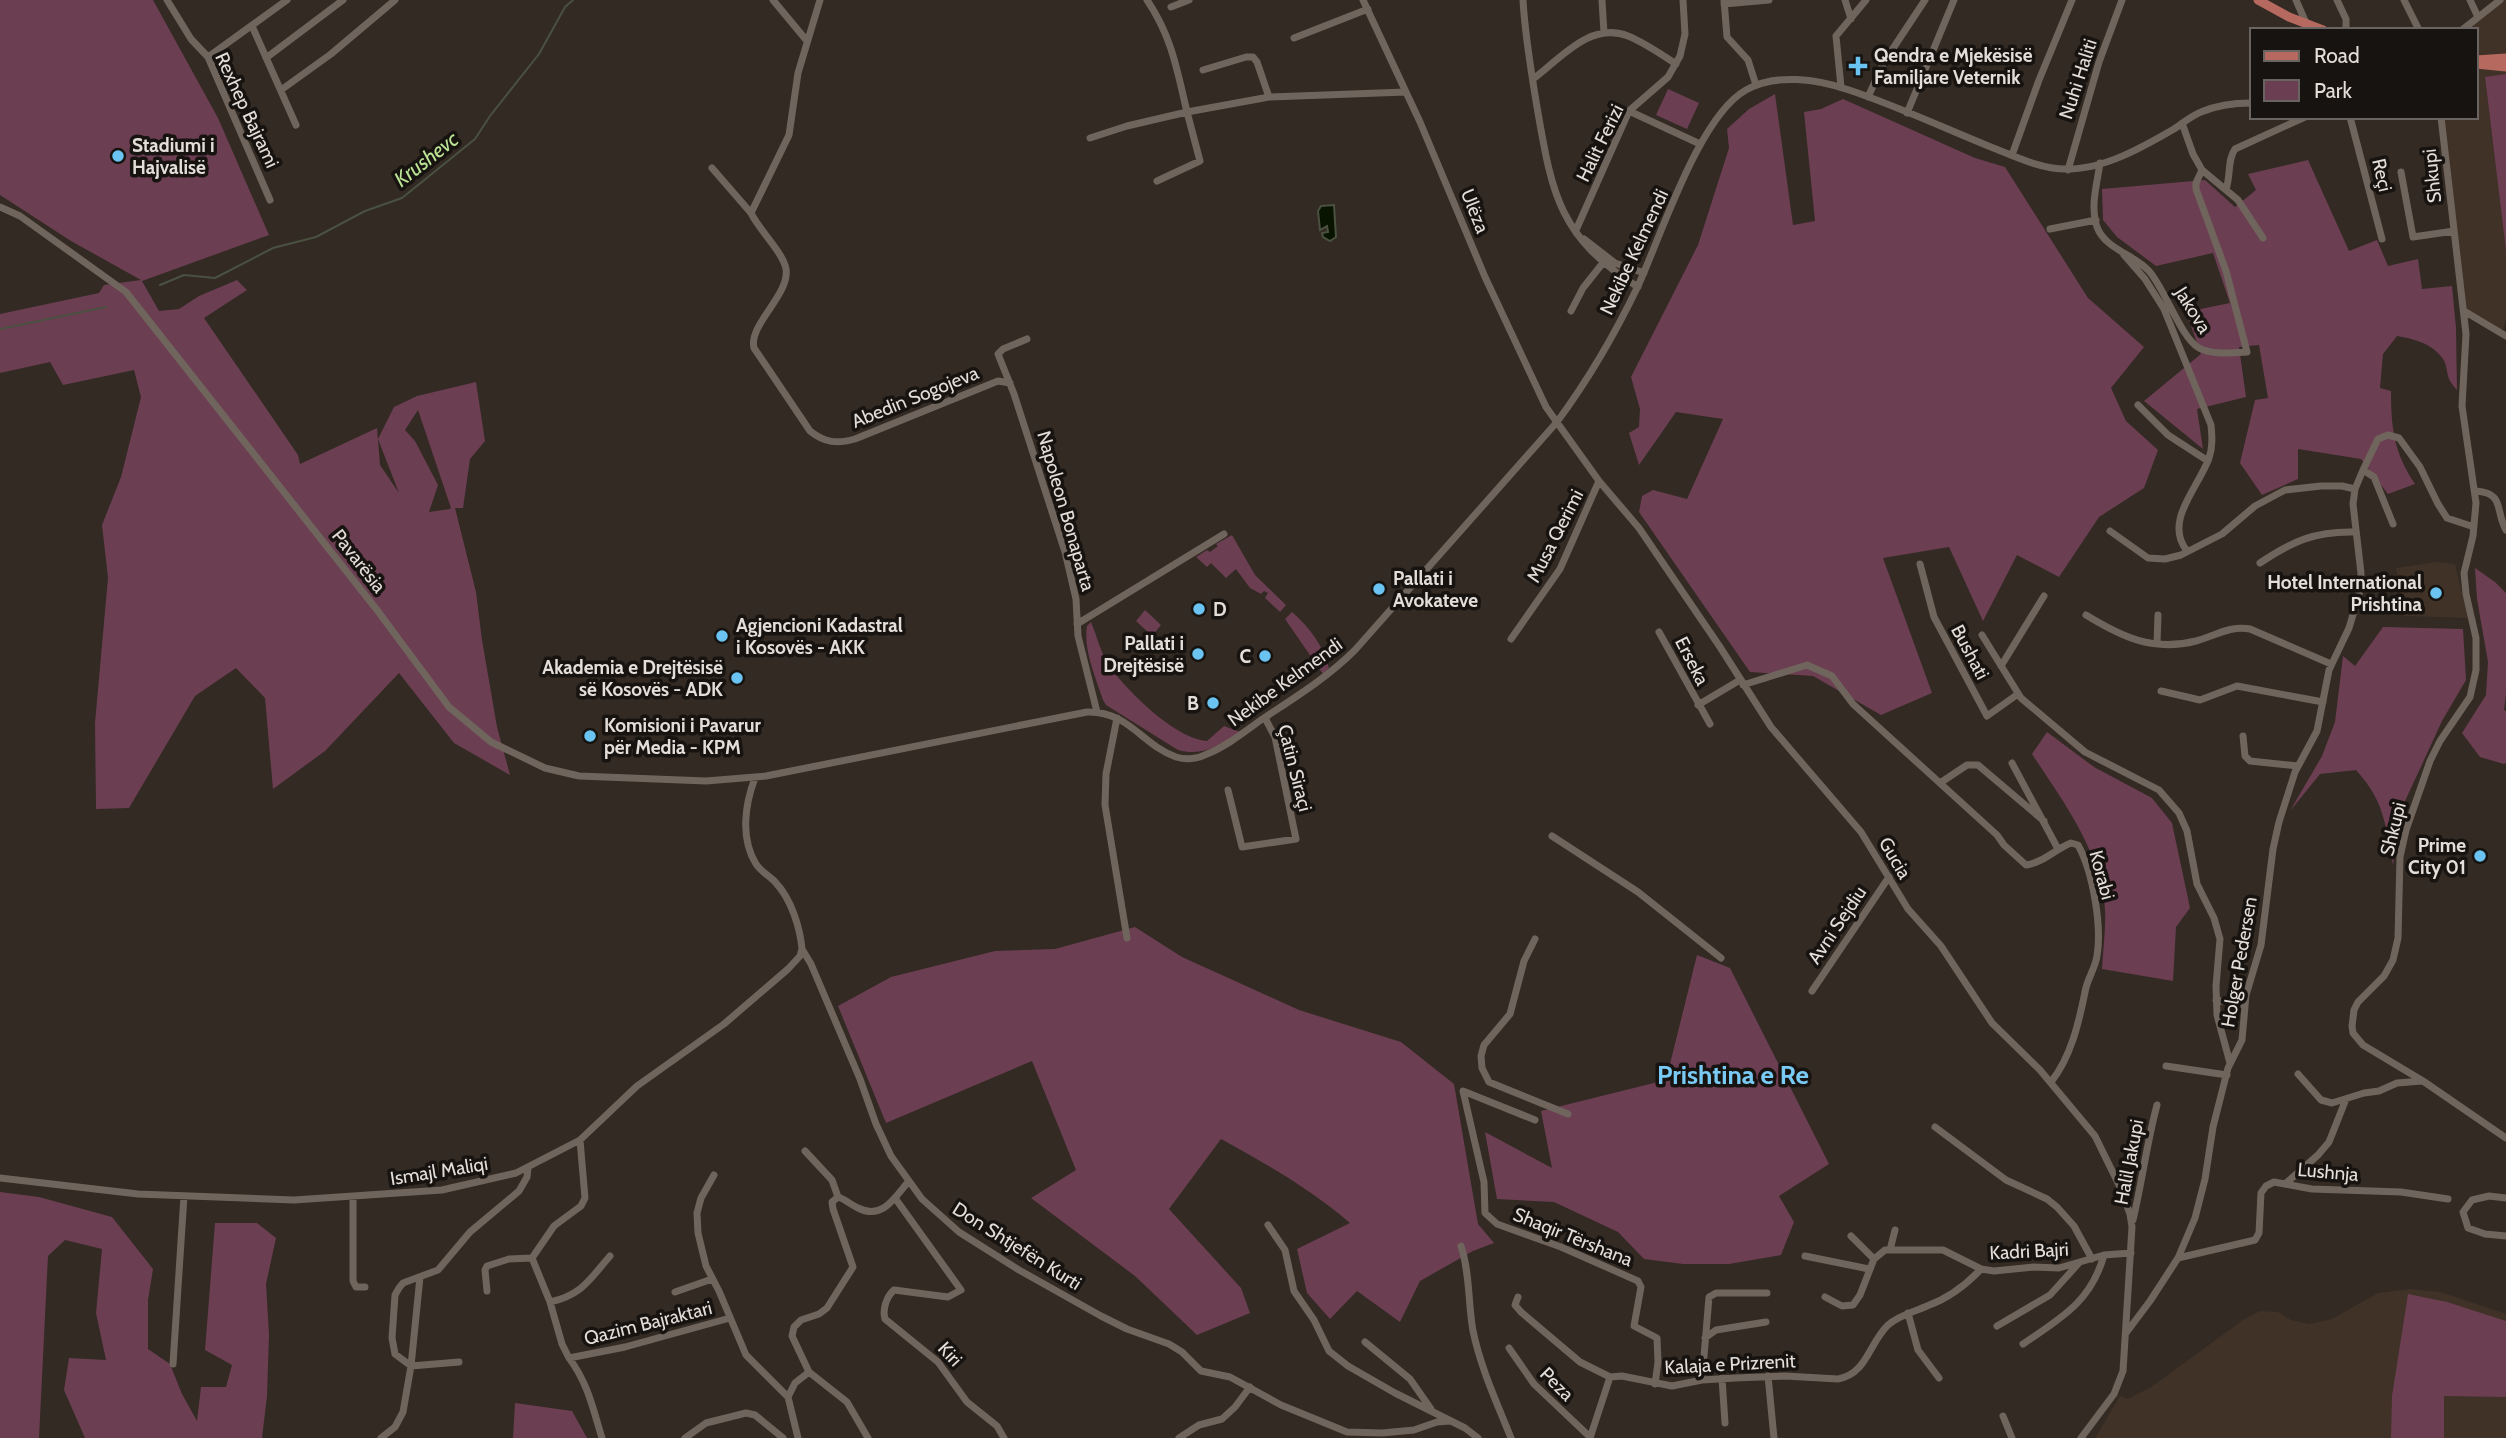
<svg xmlns="http://www.w3.org/2000/svg" width="2506" height="1438" font-family="Cabin,sans-serif">
<style>
.built{fill:#403227}
.green{fill:#6c3e52;fill-rule:evenodd}
.water{fill:#081400;stroke:#4a5141;stroke-width:2}
.lines{fill:none;stroke-linecap:round;stroke-linejoin:round}
.stream{stroke:#4a5141;stroke-width:2}
.minor{stroke:#6f655d;stroke-width:7}
.major{stroke:#b5695f;stroke-width:9}
.poi-dot{fill:#6ac3f1;stroke:#171310;stroke-width:2.5}
.labels{text-anchor:middle;dominant-baseline:central;stroke-width:7;stroke-linejoin:round;paint-order:stroke}
.poi-label{font-size:19px;font-weight:bold;fill:#e4deda;stroke:#171310;text-anchor:start}
.street-label{font-size:19px;fill:#e4deda;stroke:#171310}
.water-label{font-size:21px;font-style:italic;fill:#bde596;stroke:#171310}
.district-label{font-size:26px;font-weight:bold;fill:#79caf5;stroke:#171310}
</style>
<rect width="100%" height="100%" fill="#322a23"/>
<!-- built -->
<path class="built" d="M2498 0H2506V74L2485 78 2506 251V318L2502 334 2464 311 2441 117H2476V30H2455Z
M2437 562 2455 564 2468 618 2404 616 2396 568Z
M2410 1289 2440 1292 2506 1314V1438H2095L2120 1396 2128 1399 2151 1387 2243 1320 2260 1311 2278 1312 2291 1320 2309 1324 2332 1319 2378 1293Z"/>
<!-- green -->
<path class="green" d="M0 0H153L218 118 269 235 142 281 159 311 179 309 199 296 237 280 247 290 204 318 298 455 300 464 377 428 380 465 399 493 378 439 394 407 417 396 476 382 485 441 470 459 463 508H455L476 592 482 640 497 727 510 775 454 743 399 673 325 751 273 789 265 698 236 668 195 696 129 808 96 809 95 723 108 578 102 525 121 477 141 397 134 370 63 385 50 362 0 373V314L99 293 104 285 141 280 71 241 0 195ZM418 410 451 508 450 509 429 512 438 485 415 441 405 430Z
M2506 74V251L2485 77Z
M1668 89 1699 103 1687 129 1656 115Z
M1775 94 1793 225 1815 221 1804 112 1821 109 1843 99 1975 158 2005 167 2088 298 2144 347 2111 388 2126 421 2158 450 2144 488 2099 517 2059 577 2017 555 1983 621 1949 547 1883 558 1932 693 1881 715 1813 676 1750 672 1639 512 1642 496 1653 490 1687 499 1723 419 1676 412 1639 465 1629 433 1639 427 1640 409 1631 377 1698 245 1729 148 1727 129 1749 109Z
M2308 160 2349 251 2377 240 2388 266 2418 259 2422 289 2452 286 2456 328 2457 390C2443 375 2450 370 2443 359 2432 343 2414 339 2397 336L2383 354 2380 388 2391 391C2391 428 2394 453 2415 484L2388 494 2361 459 2298 449V479L2262 495 2240 463 2255 400 2268 398 2259 345 2239 347 2246 397 2197 409 2203 449 2144 401 2201 354 2186 312 2230 303 2213 253 2156 266 2117 237 2103 220 2102 189 2205 180 2235 207 2256 190 2248 174Z
M1232 535 1255 575 1286 605 1280 612 1265 598 1268 593 1264 591 1261 594 1250 588 1236 569 1226 578 1211 563 1207 567 1196 557 1207 550 1210 552 1218 546 1216 544Z
M2475 568 2495 582 2506 593V694L2504 710 2506 711V763L2504 764 2480 757 2462 733 2486 695 2488 662 2477 599Z
M1145 610 1161 625 1152 636 1136 621Z
M1292 612C1310 628 1323 645 1329 668L1323 674 1285 619Z
M1091 622C1097 636 1101 654 1110 667 1128 692 1176 739 1207 741L1224 726 1240 732C1219 745 1203 757 1178 750L1106 705 1103 700C1096 678 1083 650 1087 626Z
M2383 627 2463 629 2466 680 2442 721 2400 812 2393 865C2385 824 2385 802 2356 770L2320 774 2290 811 2322 756 2335 722 2343 656 2355 666Z
M2047 732 2094 767 2152 798 2172 823 2190 908 2176 927 2173 981 2102 969C2103 950 2106 929 2105 909 2101 851 2062 800 2032 754Z
M1135 927 1182 957 1299 1010 1401 1042 1454 1084 1478 1224 1494 1243 1473 1251 1420 1281 1400 1322 1357 1291 1330 1319 1307 1293 1297 1249 1350 1223C1309 1188 1268 1165 1221 1139L1169 1209 1241 1288 1250 1313 1197 1335 1135 1276 1031 1198 1076 1170 1032 1061 886 1123 838 1006 891 977 995 951 1055 949Z
M1697 955 1730 968 1829 1164 1779 1196 1794 1222 1781 1255 1729 1264H1683L1644 1259 1618 1232 1554 1202 1497 1199 1485 1132 1552 1168 1541 1111 1666 1080Z
M0 1192 39 1197 112 1217 153 1269 148 1300V1349L170 1364 182 1394 197 1421 201 1387H226L232 1365 205 1350 215 1223H257L276 1238 266 1284 269 1335 267 1396 262 1438H85L64 1390 69 1358 106 1360 96 1313 102 1249 65 1240 48 1256 39 1438H0Z
M2408 1294 2447 1302 2506 1321V1397L2444 1396V1438H2391L2392 1396Z
M515 1403 572 1411 587 1438H513Z"/>
<!-- water -->
<path class="water" d="M1334 205 1336 237 1330 241 1323 237 1322 233 1328 232 1327 226 1320 230 1318 211 1321 206Z"/>
<g class="lines">
<!-- stream -->
<path class="stream" d="M160 285 184 275 215 278 273 248 316 237 365 211 402 198 475 139 490 116 539 54 565 7 573 0
M0 329 106 307"/>
<!-- minor -->
<path class="minor" d="M167 0 191 39 208 57 270 200
M773 0 807 41
M820 0 798 73 789 135 751 213C759 230 783 252 786 269 790 295 748 325 754 348L810 431C825 443 837 444 855 439L998 381 1010 383
M1147 0C1172 37 1177 70 1187 112L1269 97 1406 92
M1363 0 1420 122 1485 277 1546 407 1599 481 1639 528 1720 647 1771 727 1861 832 1908 909 1941 946 1992 1023 2040 1070 2095 1136 2120 1187 2130 1214 2132 1227 2123 1371 2114 1394 2081 1438
M1523 0C1525 36 1531 71 1537 107 1552 193 1558 237 1638 287
M1602 0 1604 33
M1724 0 1727 37 1748 60 1756 85
M1845 0 1851 19
M2296 0 2306 23
M2337 0 2346 19V30
M2404 0 2419 30
M2470 0 2478 17
M1724 4 1769 0
M1171 7 1189 0
M252 26 296 125
M2462 30 2500 0
M1294 38 1368 9
M208 57 287 0
M266 58 343 0
M1203 70 1246 57H1253L1257 62 1269 97
M1533 79C1560 59 1590 21 1628 36 1645 43 1661 54 1676 64
M1841 87 1836 36 1866 0
M281 90 331 54 395 0
M1868 97 1884 62 1925 0
M1629 111 1700 144
M1907 113 1954 0
M2350 117 2382 239
M2441 117 2466 334 2462 406 2476 503 2473 536 2464 573 2466 594 2476 638V670L2470 697 2440 741 2430 761 2406 830 2400 857 2398 938 2393 960 2384 976 2358 1002 2354 1010 2352 1026 2353 1033 2363 1045 2423 1081 2506 1138
M2182 123 2193 154 2202 170 2238 200 2263 238
M1090 138 1127 126 1187 112 1200 161 1157 181
M2012 155 2039 80 2072 0
M2100 163C2097 184 2090 206 2097 227 2105 249 2135 255 2149 271 2165 289 2181 338 2199 348 2212 355 2232 353 2247 352L2226 271 2196 189V183L2202 170
M712 168 751 213
M2068 170 2099 62 2122 0
M2401 172 2413 237 2454 231
M2226 189C2231 176 2227 160 2235 149L2305 117
M0 207 20 216 126 292 377 610 449 707 491 742 545 768 579 776 706 781 766 776 1087 712C1129 711 1142 745 1176 757 1186 760 1198 759 1207 754 1227 746 1244 732 1261 720 1294 698 1327 678 1355 650L1557 422C1588 380 1615 334 1638 286 1661 236 1699 116 1746 90 1776 73 1817 79 1849 90 1897 106 1944 128 1991 147 2014 156 2040 169 2066 169 2103 170 2143 147 2174 129 2183 123 2191 116 2201 112 2217 105 2234 103 2252 103
M2050 229 2096 220
M1576 230 1629 111 1668 77 1680 56 1685 34 1683 0
M1584 239 1615 263 1644 273
M2124 255 2145 279 2164 309 2211 425C2212 436 2213 447 2209 458 2199 487 2163 521 2187 551
M1571 311 1583 288 1606 259
M2464 311 2506 336
M1027 339 1003 349 998 354 1014 394 1065 552 1076 599 1078 636 1097 712
M2138 405 2168 435 2208 461
M2363 470 2378 439 2388 435 2399 438 2420 467 2438 504 2447 518 2474 527
M2476 491C2505 493 2495 511 2506 530
M2110 531 2148 558 2165 559 2181 555 2222 534 2255 506 2285 490 2321 486H2342L2355 489
M2260 563C2293 541 2315 531 2355 532
M1920 564 1934 617 1987 716 2018 694
M2086 615C2122 637 2153 652 2196 641 2214 636 2231 625 2250 629L2331 664
M1077 624 1224 534
M1659 632 1710 724
M1982 635 2021 698 2085 752 2159 790 2179 813 2187 831 2197 884 2214 918 2220 939 2216 986 2217 1015 2230 1063
M1511 639 1560 569 1599 481
M2157 644 2158 615
M2001 666 2044 596
M1743 685 1807 665 1832 676 1853 704 1997 835 2004 845 2026 865C2044 862 2054 850 2071 843L2078 845C2093 872 2102 926 2097 956 2095 969 2087 979 2085 992 2079 1022 2071 1057 2051 1082
M2161 691 2200 700 2237 686 2323 702
M1698 705 1740 680
M1117 718 1106 774 1105 805 1127 938
M2243 736 2245 756 2250 761 2298 766
M2012 763 2058 849
M755 778C745 804 740 838 756 864 761 872 770 876 776 883 791 899 800 927 802 949L811 964 860 1079 876 1124 891 1156 922 1199 959 1232 1019 1270 1101 1316 1127 1329 1169 1344 1182 1352 1201 1371 1230 1377 1281 1405 1347 1432 1382 1433 1414 1430 1437 1422 1450 1421
M1940 783 1967 765H1978L2044 821
M1228 790 1242 847 1296 839 1275 737 1265 718
M1552 836 1638 892 1721 958
M1535 939 1524 961 1510 1014 1484 1045 1481 1056 1482 1068 1489 1082 1568 1114
M1812 991 1889 877
M2216 1000 2244 1005
M2166 1066 2227 1075
M2298 1074 2321 1100 2332 1103 2364 1093 2379 1091 2397 1083 2422 1081
M1535 1120 1463 1091 1484 1182 1485 1213 1497 1224 1561 1247 1638 1281 1641 1287 1634 1326 1657 1338 1658 1362 1655 1384
M1935 1127 2006 1180 2047 1199 2057 1207 2074 1226 2092 1259
M580 1140 585 1198 581 1206 554 1226 532 1258 550 1302 562 1344 569 1358 625 1347 730 1318
M805 1151 832 1180 838 1197C845 1199 851 1205 858 1208 882 1220 894 1199 908 1182
M714 1175 701 1198 697 1213 698 1233 706 1266 719 1291 746 1355 788 1397
M0 1178 138 1194 294 1200 442 1190 516 1173 580 1140 637 1086 724 1024 788 969 800 956 802 949
M2285 1184 2318 1155 2329 1142 2346 1099
M353 1197V1281L356 1287H365
M838 1197 832 1202 833 1209 853 1267 827 1308 819 1314 801 1320 794 1327 792 1336 809 1372 847 1402 868 1438
M895 1198 961 1290 948 1297 894 1290C887 1296 882 1309 885 1319L938 1362 967 1402 997 1426 1004 1438
M2506 1198 2489 1196 2472 1200 2463 1212 2468 1228 2485 1234 2506 1236
M2133 1220C2142 1182 2147 1142 2157 1105
M1268 1225 1285 1250 1294 1291 1314 1320 1329 1351 1348 1366 1395 1393 1465 1428 1478 1438
M1851 1236 1874 1259
M1461 1246C1470 1273 1468 1303 1473 1331 1481 1369 1497 1403 1511 1438
M1890 1250 1895 1230
M1805 1256 1869 1269
M2178 1258 2255 1240 2259 1233 2261 1193 2266 1186 2274 1182 2312 1189 2401 1192 2448 1199
M487 1291 485 1270 487 1266 509 1259 532 1258
M675 1292 712 1279
M1518 1297 1515 1305 1521 1312 1580 1362 1610 1377 1622 1376 1672 1386 1702 1380 1735 1378 1785 1376 1838 1379C1867 1374 1869 1343 1888 1325 1899 1315 1914 1312 1927 1306 1949 1298 1965 1286 1981 1269
M1825 1297 1842 1306 1853 1305 1860 1295 1874 1259 1885 1250H1943L1981 1269 1994 1271 2034 1267 2059 1268 2104 1255 2131 1253
M550 1302C582 1295 590 1279 610 1256
M1908 1313 1918 1350 1939 1378
M1997 1326 2050 1295 2078 1264
M2126 1333 2150 1301 2178 1258 2195 1218 2205 1179 2213 1127 2228 1068 2242 1040 2246 995 2261 945 2273 849 2279 822 2295 772 2317 731 2329 670 2349 628 2359 595 2361 573 2353 504 2355 489 2363 470 2374 477 2393 524
M1705 1338 1716 1330 1766 1322
M1365 1342 1410 1379 1431 1409
M2023 1344C2061 1318 2091 1302 2104 1255
M1509 1348 1534 1384 1590 1437
M569 1358C588 1383 593 1409 602 1438
M459 1362 411 1366 395 1354 392 1338 395 1295 399 1288 403 1283 438 1270 470 1232 519 1191 527 1177 528 1168
M173 1364 184 1196
M1768 1376 1774 1438
M1722 1378 1725 1423
M1702 1380 1709 1297 1716 1293H1767
M2003 1416 2012 1438
M381 1438 395 1427 403 1412 411 1366 420 1277
M685 1438 706 1423 746 1413 755 1415 783 1438
M798 1438 788 1397 795 1383 809 1372
M1179 1438 1199 1425 1222 1419 1235 1407 1250 1387
M1590 1438 1610 1377"/>
<!-- major -->
<path class="major" d="M2258 0 2289 17 2323 30
M2476 60 2506 58
M2476 64 2506 67"/>
</g>
<!-- markers -->
<g class="poi-dot">
<path d="M1854.5 55.5h7v7h7v7h-7v7h-7v-7h-7v-7h7z"/>
<circle cx="118" cy="156" r="7"/>
<circle cx="1379" cy="589" r="7"/>
<circle cx="2436" cy="593" r="7"/>
<circle cx="1199" cy="609" r="7"/>
<circle cx="722" cy="636" r="7"/>
<circle cx="1198" cy="654" r="7"/>
<circle cx="1265" cy="656" r="7"/>
<circle cx="737" cy="678" r="7"/>
<circle cx="1213" cy="703" r="7"/>
<circle cx="590" cy="736" r="7"/>
<circle cx="2480" cy="856" r="7"/>
</g>
<g class="labels">
<!-- poi labels -->
<g class="poi-label">
<text x="1874" y="55">Qendra e Mjekësisë<tspan x="1874" dy="22">Familjare Veternik</tspan></text>
<text x="132" y="145">Stadiumi i<tspan x="132" dy="22">Hajvalisë</tspan></text>
<text x="1393" y="578">Pallati i<tspan x="1393" dy="22">Avokateve</tspan></text>
<text x="2422" y="582" text-anchor="end">Hotel International<tspan x="2422" dy="22">Prishtina</tspan></text>
<text x="1213" y="609">D</text>
<text x="736" y="625">Agjencioni Kadastral<tspan x="736" dy="22">i Kosovës - AKK</tspan></text>
<text x="1184" y="643" text-anchor="end">Pallati i<tspan x="1184" dy="22">Drejtësisë</tspan></text>
<text x="1251" y="656" text-anchor="end">C</text>
<text x="723" y="667" text-anchor="end">Akademia e Drejtësisë<tspan x="723" dy="22">së Kosovës - ADK</tspan></text>
<text x="1199" y="703" text-anchor="end">B</text>
<text x="604" y="725">Komisioni i Pavarur<tspan x="604" dy="22">për Media - KPM</tspan></text>
<text x="2466" y="845" text-anchor="end">Prime<tspan x="2466" dy="22">City 01</tspan></text>
</g>
<!-- street labels -->
<g class="street-label">
<text transform="translate(2078 79) rotate(-72)">Nuhi Haliti</text>
<text transform="translate(247 110) rotate(65)">Rexhep Bajrami</text>
<text transform="translate(1600 143) rotate(-64)">Halit Ferizi</text>
<text transform="translate(2382 175) rotate(77)">Reçi</text>
<text transform="translate(2432 176) rotate(-96)">Shkupi</text>
<text transform="translate(1475 211) rotate(68)">Ulëza</text>
<text transform="translate(1634 252) rotate(-65)">Nekibe Kelmendi</text>
<text transform="translate(2193 310) rotate(58)">Jakova</text>
<text transform="translate(915 397) rotate(-22)">Abedin Sogojeva</text>
<text transform="translate(1066 511) rotate(74)">Napoleon Bonaparta</text>
<text transform="translate(1555 536) rotate(-63)">Musa Qerimi</text>
<text transform="translate(359 561) rotate(52)">Pavarësia</text>
<text transform="translate(1970 652) rotate(62)">Bushati</text>
<text transform="translate(1692 661) rotate(63)">Erseka</text>
<text transform="translate(1285 682) rotate(-36)">Nekibe Kelmendi</text>
<text transform="translate(1295 768) rotate(76)">Çatin Siraçi</text>
<text transform="translate(2393 829) rotate(-76)">Shkupi</text>
<text transform="translate(1895 858) rotate(60)">Gucia</text>
<text transform="translate(2102 875) rotate(75)">Korabi</text>
<text transform="translate(1837 925) rotate(-56)">Avni Sejdiu</text>
<text transform="translate(2239 962) rotate(-80)">Holger Pedersen</text>
<text transform="translate(2129 1162) rotate(-79)">Halil Jakupi</text>
<text transform="translate(439 1171) rotate(-9)">Ismajl Maliqi</text>
<text transform="translate(2328 1172) rotate(5)">Lushnja</text>
<text transform="translate(1573 1237) rotate(22)">Shaqir Tërshana</text>
<text transform="translate(1017 1246) rotate(32)">Don Shtjefën Kurti</text>
<text transform="translate(2029 1251) rotate(-3)">Kadri Bajri</text>
<text transform="translate(648 1323) rotate(-14)">Qazim Bajraktari</text>
<text transform="translate(950 1354) rotate(47)">Kiri</text>
<text transform="translate(1730 1364) rotate(-3)">Kalaja e Prizrenit</text>
<text transform="translate(1557 1384) rotate(45)">Peza</text>
</g>
<!-- water labels -->
<g class="water-label">
<text transform="translate(426 159) rotate(-38)">Krushevc</text>
</g>
<!-- district labels -->
<g class="district-label">
<text x="1733" y="1075">Prishtina e Re</text>
</g>
</g>
<!-- legend -->
<rect x="2250" y="28" width="228" height="91" fill="#171310" stroke="#696461" stroke-width="2"/>
<rect x="2264" y="51" width="35" height="10" fill="#b5695f" stroke="#696461" stroke-width="2"/>
<text x="2314" y="63" font-size="21" fill="#e4deda">Road</text>
<rect x="2264" y="80" width="35" height="21" fill="#6c3e52" stroke="#696461" stroke-width="2"/>
<text x="2314" y="98" font-size="21" fill="#e4deda">Park</text>
</svg>
